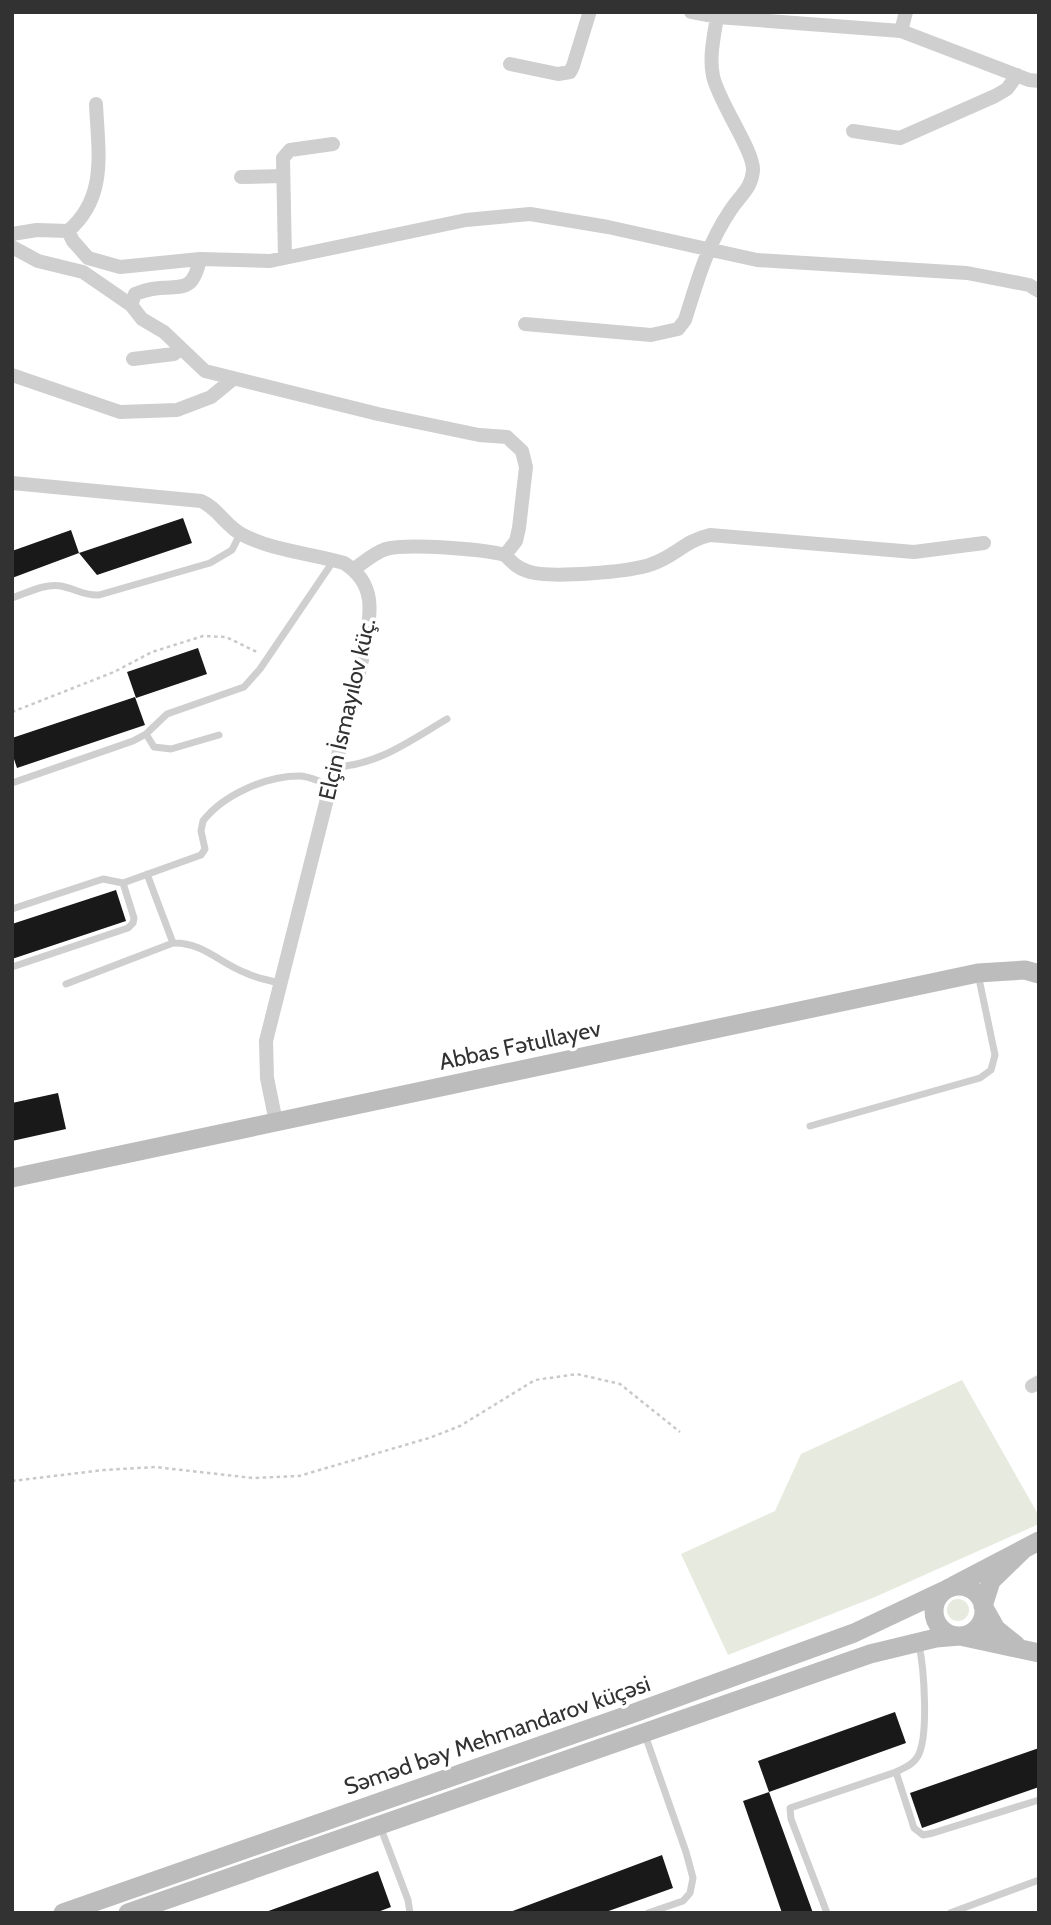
<svg xmlns="http://www.w3.org/2000/svg" width="1051" height="1925" font-family="Cabin,sans-serif">
<style>
.green{fill:#e7eade}
.building{fill:#191919}
.lines{fill:none;stroke-linecap:round;stroke-linejoin:round}
.path{stroke:#c9c9c9;stroke-width:2.5;stroke-dasharray:3.5 3.5;stroke-linecap:butt}
.lane{stroke:#cfcfcf;stroke-width:7}
.street{stroke:#cfcfcf;stroke-width:14}
.secondary{stroke:#bcbcbc;stroke-width:19}
.labels{text-anchor:middle;dominant-baseline:central;stroke-width:7;stroke-linejoin:round;paint-order:stroke}
.street-label{font-size:23px;fill:#323232;stroke:#fff}
</style>
<rect width="100%" height="100%" fill="#fff"/>
<!-- green -->
<path class="green" d="M962 1380 1039 1516V1524L875 1597 728 1655 681 1554 775 1511 801 1454Z
M947 1610a11 11 0 1 1 22 0a11 11 0 1 1-22 0Z"/>
<!-- building -->
<path class="building" d="M183 518 192 543 97 575 79 553 12 578V551L71 530 79 553Z
M198 648 207 674 136 698 127 672Z
M135 697 145 725 17 768 12 753V738Z
M116 890 126 921 12 959V924Z
M58 1093 66 1129 12 1141V1103Z
M895 1712 906 1743 769 1792 813 1913H782L743 1801 769 1792 758 1761Z
M1039 1748V1787L922 1828 910 1793Z
M662 1855 673 1888 603 1913H507Z
M378 1871 391 1907 375 1913H263Z"/>
<g class="lines">
<!-- path -->
<path class="path" d="M12 712 114 672 152 652 203 636 226 637 259 653
M12 1481 104 1470 155 1467 253 1478 299 1476 429 1438 460 1426 535 1380 577 1374 620 1384 680 1432"/>
<!-- lane -->
<path class="lane" d="M12 598C27 593 45 583 61 586 76 589 84 596 99 595L210 563 232 550 240 534
M146 734 154 747 171 749 219 735
M336 767C378 765 411 740 447 719
M12 783 133 741 146 734 167 714 244 687 260 669 334 560
M147 874 173 943
M12 909 103 879 123 883 201 855 205 849 201 831 203 821C223 795 266 776 299 776 310 776 320 782 330 785
M12 967 128 928 133 923 134 918 123 883
M66 984 173 943C202 942 220 963 246 973 256 978 268 980 279 983
M810 1126 980 1078 991 1070 995 1055 978 974
M919 1645C924 1668 929 1736 918 1756 913 1765 904 1768 896 1772L914 1828 923 1835 933 1833 1039 1800
M645 1735 686 1852 693 1878 690 1893 683 1901 648 1913
M380 1826 408 1900 410 1913
M827 1913 791 1819 790 1808 896 1772
M950 1913 1039 1880"/>
<!-- street -->
<path class="street" d="M691 12 717 17 901 31 1029 80 1039 81
M901 31 906 12
M510 64 558 74 570 72 573 66 589 14
M853 131 900 138 995 96 1007 89 1017 75
M241 177 283 176
M68 231 73 241 88 258 120 267 200 259 270 261 466 220 530 214 608 227 757 260 967 273 1029 285 1039 291
M12 234 37 230 68 231C108 197 98 151 96 104
M12 247 38 261 83 272 131 305 142 319 164 332 205 371 378 414 479 435 507 437 522 451 526 467 519 528 516 541 505 555C483 549 407 543 386 549 374 553 364 562 354 569
M285 258 283 158 290 150 333 144
M131 305 135 294C140 292 146 290 152 289 180 284 192 296 200 259
M525 324 651 335 678 329 685 320C697 282 707 245 730 211 739 196 752 189 753 170 754 151 718 101 713 76 709 57 714 36 717 17
M133 359 174 354 180 347
M12 375 120 412 177 410 211 397 233 379
M12 483 201 501C218 508 226 527 243 535 274 551 310 553 344 563 382 587 368 622 362 660L266 1041 267 1078 276 1122
M505 555C512 562 517 568 527 571 548 579 631 572 652 564 676 556 684 541 710 535L914 552 984 543
M1032 1386 1039 1382"/>
<!-- secondary -->
<path class="secondary" d="M12 1178 978 973 1025 970 1039 974
M934 1611a25 25 0 1 1 50 0a25 25 0 1 1-50 0Z
M953 1586 1039 1541
M1016 1645 996 1629 983 1606 991 1581 1025 1548
M63 1913 634 1713 854 1633 943 1591
M128 1913 870 1654 936 1638 960 1636 1039 1653"/>
</g>
<g class="labels">
<!-- street labels -->
<g class="street-label">
<text transform="translate(347 709) rotate(-77)">Elçin İsmayılov küç.</text>
<text transform="translate(520 1045) rotate(-12)">Abbas Fətullayev</text>
<text transform="translate(497 1735) rotate(-19)">Səməd bəy Mehmandarov küçəsi</text>
</g>
</g>
<!-- border -->
<rect width="1051" height="1925" fill="none" stroke="#323232" stroke-width="28"/>
</svg>
